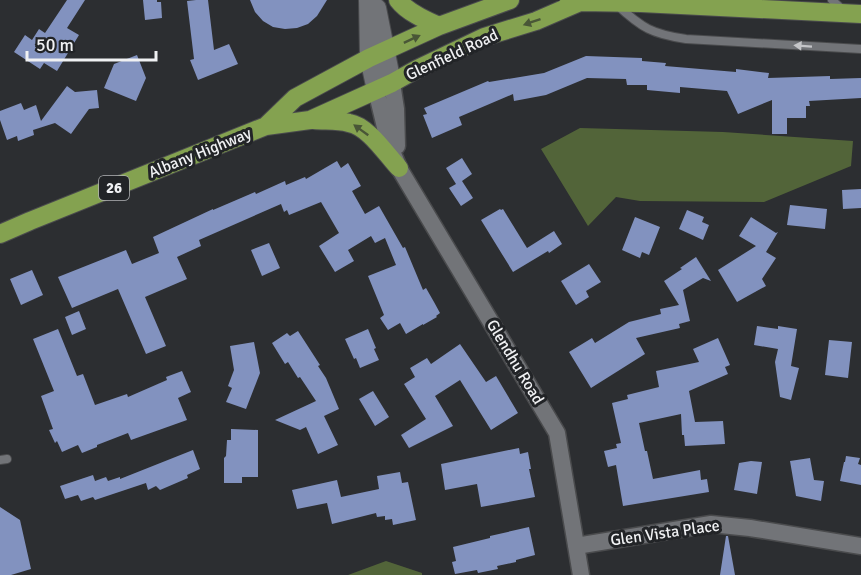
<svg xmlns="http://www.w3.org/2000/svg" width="861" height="575" font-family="Signika,sans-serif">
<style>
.forest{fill:#526439}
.building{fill:#8292bf}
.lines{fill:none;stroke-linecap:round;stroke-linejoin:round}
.lane-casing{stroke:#4a4b4d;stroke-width:10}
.street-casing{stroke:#4a4b4d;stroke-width:19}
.secondary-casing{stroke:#4a4b4d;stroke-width:20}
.primary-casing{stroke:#4a4b4d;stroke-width:20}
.lane{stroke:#727478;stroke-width:8}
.street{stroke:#727478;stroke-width:16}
.secondary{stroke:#727478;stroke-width:18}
.primary{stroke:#84a250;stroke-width:18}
.oneway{fill:#495637}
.oneway2{fill:#c4c5c8}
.labels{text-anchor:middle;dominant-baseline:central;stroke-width:6;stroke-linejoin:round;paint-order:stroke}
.shield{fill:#222427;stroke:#b2b4b6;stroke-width:1.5}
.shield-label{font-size:15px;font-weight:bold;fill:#f0f1f3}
.street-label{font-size:16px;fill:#f0f1f3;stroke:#222427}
</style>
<rect width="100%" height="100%" fill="#2c2e31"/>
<!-- forest -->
<path class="forest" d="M580 128 723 132 853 141 851 166 764 202 640 201 616 197 588 226 541 149Z
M386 561 422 573V575H348Z"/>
<!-- building -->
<path class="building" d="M67 0H85L67 28 79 35 57 71 44 63 40 69 14 52 25 35 32 40 39 29 45 33Z
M143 0H157V2H161L162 18 145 20Z
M196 0H208L214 50 229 44 238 64 198 80 190 60 194 59 187 1Z
M250 0H327L317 16 308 24 297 28 285 29 273 27 263 21 255 12Z
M137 55 146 78 136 101 104 88 114 64Z
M586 56 642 58V61L666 63 665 66 736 72V69L769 73 768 78 830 76V79L861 78V98L809 101 810 106H806V118H787V134H772V100L738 114 727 91 680 87V93L647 90V85H627L626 79 587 78 546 95 514 101 513 94 459 117 462 125 432 138 423 115 427 114 424 108 488 81 489 82 544 73Z
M67 86 75 92 97 90 99 108 89 109 71 134 55 123 33 130 34 135 18 141 17 136 7 140 0 120V111L21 103 24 110 36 105 41 121Z
M462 158 472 174 462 181 473 198 461 206 449 188 456 184 446 168Z
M337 161 341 168 348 163 361 186 352 191 365 214 379 206 403 248 405 247 423 290 426 288 434 302 440 313 436 316 437 317 423 325V324L406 334 400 323 388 330 380 318 384 315 368 276 396 265 385 238 375 243 371 236 348 250 354 261 335 272 319 246 339 233 321 202 289 215 287 210 284 212 281 204 199 240 201 246 177 257 187 279 145 297 166 346 146 354 118 289 72 308 58 277 126 250 132 264 159 253 153 237 213 209V210L255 192 256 194 285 181 286 185 305 177 306 179Z
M861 189V208L843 209 842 190Z
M790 205 827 209 825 229 787 225Z
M500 209 501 210 503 209 527 248 554 231 562 244 549 253 548 251 513 272 481 220Z
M687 210 704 217 702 222 709 225 703 240 679 229Z
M635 217 660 227 649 255 642 252 640 258 622 250Z
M751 217 776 233 778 232 766 252 776 258 762 279 766 286 737 302 718 270 756 246 739 236Z
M269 243 280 268 262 276 251 250Z
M696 257 711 281 703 278 683 290 690 321 679 324 680 328 636 338 645 354 591 388 569 352 592 338 595 343 629 322 661 314 660 309 679 305 664 281 682 269 680 268Z
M589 264 601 282 586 291 589 297 576 305 561 281Z
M32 270 43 295 21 305 10 279Z
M79 311 86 329 72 335 65 317Z
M757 326 778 329V326L797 329 791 366 799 368 791 400 780 397 775 362 778 349 754 345Z
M58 329 77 376 83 374 95 405 127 394 128 397 167 380 166 377 182 371 191 392 178 398 187 420 131 440 128 433 97 445V447L82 453 78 445 62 452 57 441 55 443 49 430 53 429 41 396 54 391 33 339Z
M368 329 376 348 374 349 379 360 360 368 356 358 354 359 345 339Z
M298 331 320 365 318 366 326 378 339 409 324 416 338 445 318 454 306 427 300 430 275 420 316 401 300 377 298 378 288 362 285 364 272 343 287 333 290 336Z
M718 338 730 365 725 367 728 374 689 391 695 422 723 421 725 444 685 446 684 435H682L681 414 639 423 645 451H647L653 479 700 470 701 480 707 479 709 492 623 506 616 465 608 467 604 451 617 448 616 444 621 443 612 403 628 399 627 395 659 387 656 371 699 362 693 349Z
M829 340 852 342 848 378 825 375Z
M254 342 260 373 246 409 226 402 232 388 228 386 234 370 230 346Z
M460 344 486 382 496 376 518 413 491 430 460 380 435 396 453 426 409 448 401 435 426 419 404 384 415 377 410 368 427 358 431 364Z
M373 391 389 417 375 426 359 399Z
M231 429 258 430V477H242V483H224V458L226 456 227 440H231Z
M519 448 520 454 528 452 531 469H529L535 497 481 507 477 484 445 490 441 464Z
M193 450 200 469 187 475 188 478 160 490 156 486 148 490 146 483 95 500 93 497 81 501 78 495 65 499 60 486 93 475 95 481 106 477 108 481 120 477V479Z
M846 456 860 458 858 464 861 465V485L840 481 844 462H845Z
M810 458 814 480 824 481 821 501 796 496 790 461Z
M751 461 762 462 757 494 734 490 739 463Z
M400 472 402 483 408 482 416 520 393 525 392 519 385 520V516L377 517 376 513 332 524 327 503 297 509 292 490 337 480 341 497 379 489 377 476Z
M0 507 20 520 31 569 11 575H0Z
M529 527 535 555 516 560V562L497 566 498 569 478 573 477 570 455 574 452 562 456 561 453 547 490 538V536Z
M726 536H728L735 575H720Z"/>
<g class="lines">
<defs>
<path id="lane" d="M832 0 844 11
M617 5C642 28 652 34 686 39L861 49
M0 460 7 459"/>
<path id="street" d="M392 83 396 109 397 146
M376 90 389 144 399 168 557 433 581 575
M576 546 711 524 750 528 861 546"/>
<path id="secondary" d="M368 0 369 58 376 90
M377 8 392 83"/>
<path id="primary" d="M398 0C407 12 425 20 439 26
M569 0 580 2 641 3 861 14
M314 120C326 121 338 120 349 123 368 126 386 154 399 168
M266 126 295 98 369 58 439 26 510 0
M0 234 30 221 266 126 310 120 392 83 417 69 484 37 536 21 580 2"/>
</defs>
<!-- lane casing -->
<use href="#lane" class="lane-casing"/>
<!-- street casing -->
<use href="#street" class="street-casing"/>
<!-- secondary casing -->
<use href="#secondary" class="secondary-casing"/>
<!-- primary casing -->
<use href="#primary" class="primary-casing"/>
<!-- lane -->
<use href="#lane" class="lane"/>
<!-- street -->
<use href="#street" class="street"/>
<!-- secondary -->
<use href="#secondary" class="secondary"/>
<!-- primary -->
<use href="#primary" class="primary"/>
</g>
<!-- one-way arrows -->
<defs><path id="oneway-solid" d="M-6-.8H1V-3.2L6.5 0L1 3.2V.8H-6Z" transform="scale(1.5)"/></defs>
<g class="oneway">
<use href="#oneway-solid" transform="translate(532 22) rotate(161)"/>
<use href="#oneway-solid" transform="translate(412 39) rotate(-25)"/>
<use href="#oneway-solid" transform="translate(361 130) rotate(-144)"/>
</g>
<use class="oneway2" href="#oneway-solid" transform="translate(803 46) rotate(-176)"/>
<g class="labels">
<!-- shield labels -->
<rect class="shield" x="99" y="176" width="30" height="24" rx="4.5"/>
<g class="shield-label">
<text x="114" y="188">26</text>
</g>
<!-- street labels -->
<g class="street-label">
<text transform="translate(452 55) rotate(-25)">Glenfield Road</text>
<text transform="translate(200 153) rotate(-22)">Albany Highway</text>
<text transform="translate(515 362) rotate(59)">Glendhu Road</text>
<text transform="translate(665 533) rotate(-8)">Glen Vista Place</text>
</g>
</g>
<!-- scale -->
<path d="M27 51v9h129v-9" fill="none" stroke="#f0f1f3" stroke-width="3"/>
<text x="36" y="51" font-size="18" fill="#f0f1f3" stroke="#222427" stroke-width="4.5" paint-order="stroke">50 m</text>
</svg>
